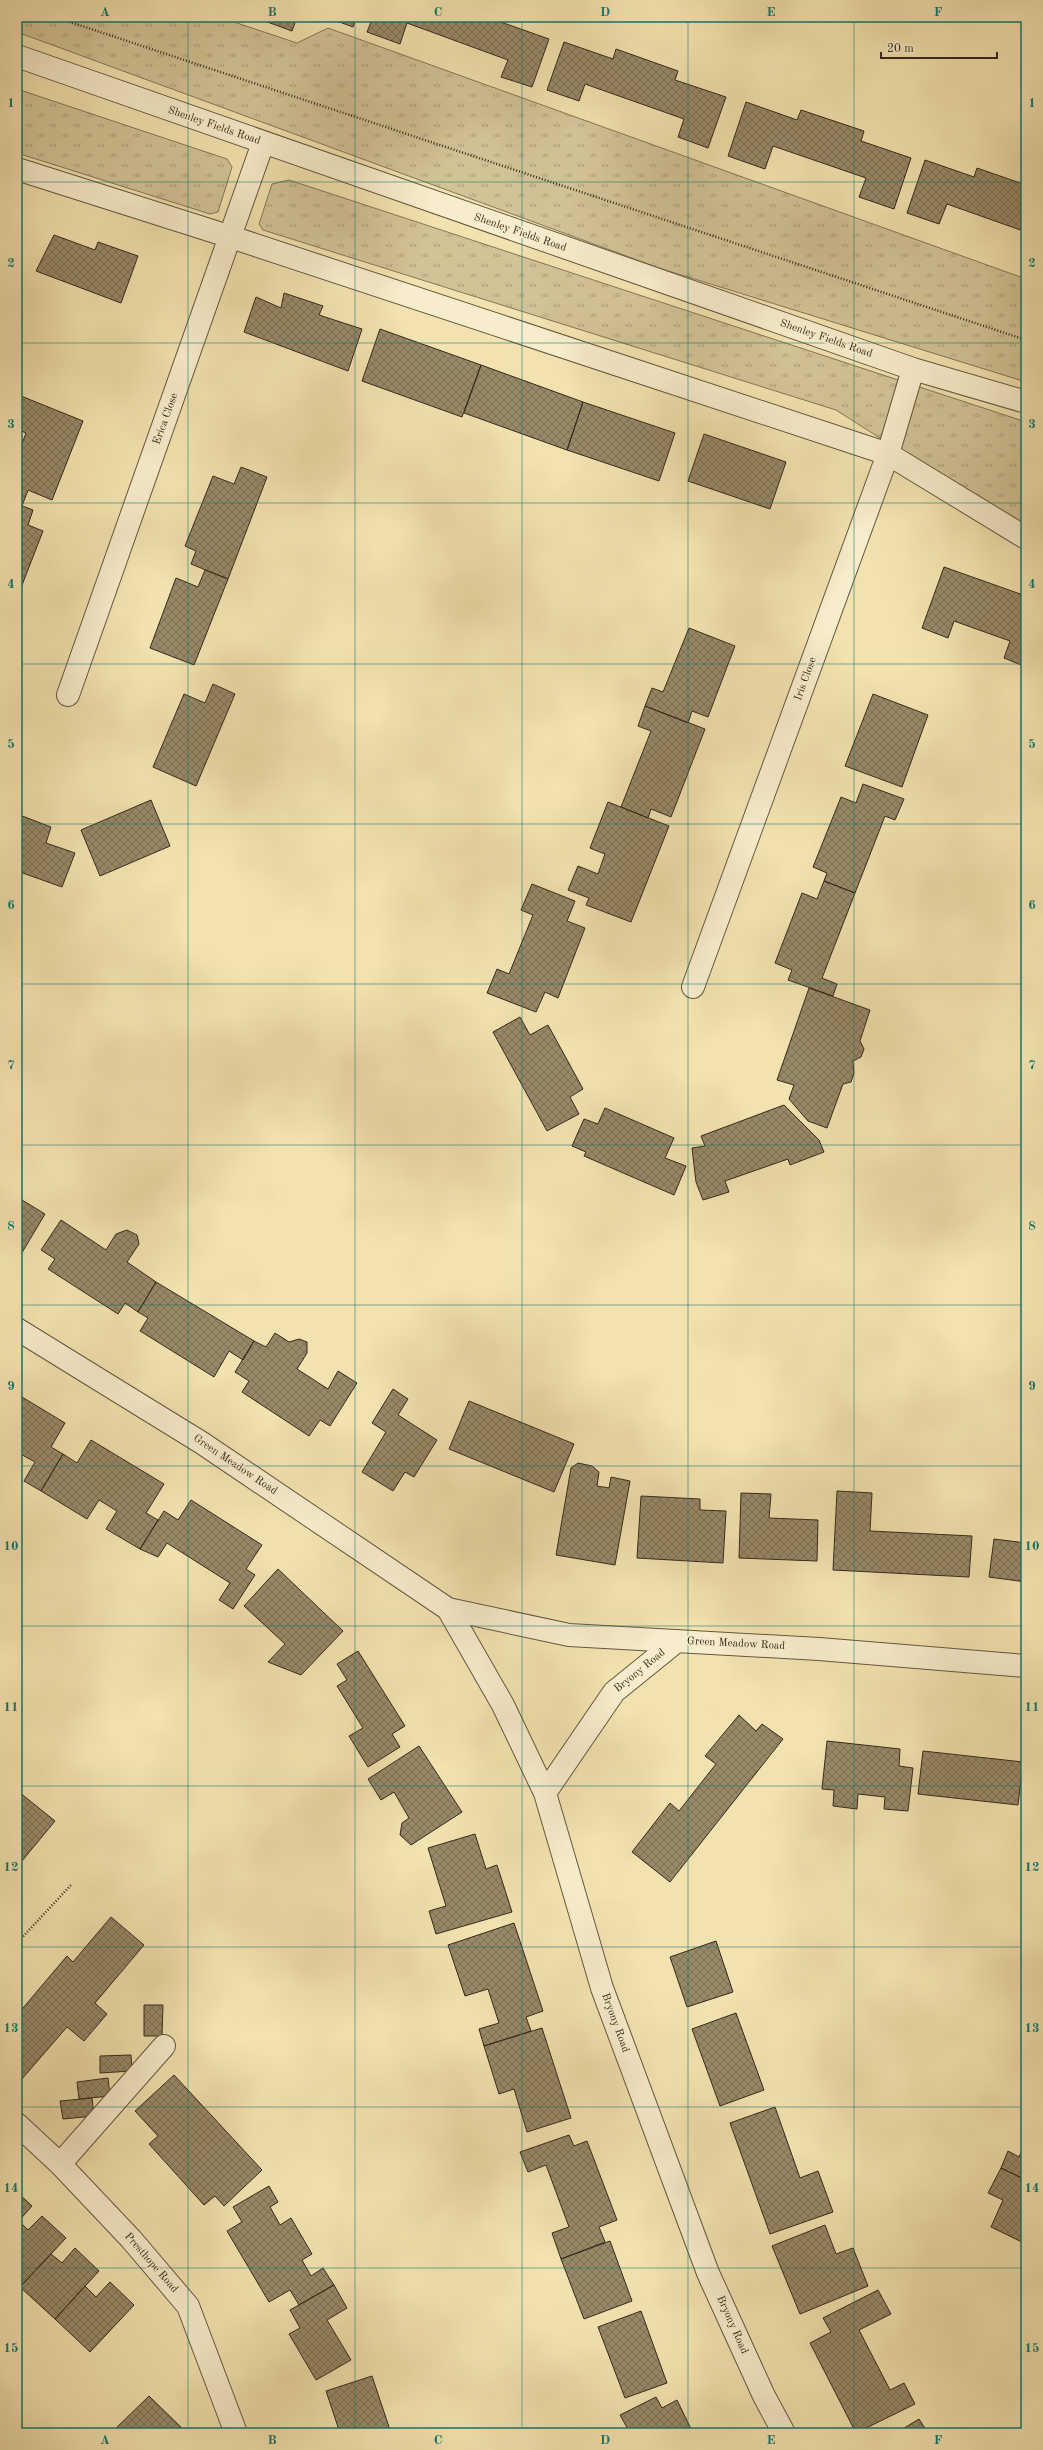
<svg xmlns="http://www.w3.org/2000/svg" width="1043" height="2450" font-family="'Old Standard TT',serif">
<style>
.grass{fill:url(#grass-tufts);stroke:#837658}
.building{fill:url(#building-cross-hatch);stroke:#34291b}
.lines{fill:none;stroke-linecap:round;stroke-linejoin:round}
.minor-casing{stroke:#645740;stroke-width:24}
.path{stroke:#34291b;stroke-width:2.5;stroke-dasharray:1 2;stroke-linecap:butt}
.minor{stroke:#f7eccb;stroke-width:22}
.grid{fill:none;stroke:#0f766e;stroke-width:1;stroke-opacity:0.55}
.labels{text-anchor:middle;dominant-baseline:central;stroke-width:3.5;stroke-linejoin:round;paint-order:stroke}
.street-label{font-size:11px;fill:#34291b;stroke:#f7eccb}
.neatline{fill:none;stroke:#0f766e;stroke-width:1.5}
.grid-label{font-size:13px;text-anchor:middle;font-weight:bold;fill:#0f766e}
</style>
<defs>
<pattern id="grass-tufts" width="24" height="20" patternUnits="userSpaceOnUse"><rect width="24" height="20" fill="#d2c396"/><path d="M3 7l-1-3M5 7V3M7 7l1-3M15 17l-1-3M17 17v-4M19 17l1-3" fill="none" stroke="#ab9e7a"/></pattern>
<pattern id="building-cross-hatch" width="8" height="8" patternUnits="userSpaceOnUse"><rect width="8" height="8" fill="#978968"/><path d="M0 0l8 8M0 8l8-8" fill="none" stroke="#7c7055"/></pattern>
</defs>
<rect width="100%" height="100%" fill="#f2e2af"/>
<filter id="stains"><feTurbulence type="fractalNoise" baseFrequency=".005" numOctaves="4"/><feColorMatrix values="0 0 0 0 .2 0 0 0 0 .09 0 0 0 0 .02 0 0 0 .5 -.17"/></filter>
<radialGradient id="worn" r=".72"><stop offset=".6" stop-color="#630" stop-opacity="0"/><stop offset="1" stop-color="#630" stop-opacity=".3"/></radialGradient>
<!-- grass -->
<path class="grass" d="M17 17H219L297 43 328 28 1026 279V382L659 268 17 32Z
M17 89 227 159 232 167 218 212 210 214 17 153Z
M289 180 1026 422V531L836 410 263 230 259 224 272 184Z"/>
<!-- building -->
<path class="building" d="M263 17H297L292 31 262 20Z
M326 17H357L353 27Z
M373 17H500L498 21 549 39 532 87 501 77 508 60 407 23 400 44 367 32Z
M564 42 613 59 616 49 678 71 675 80 726 97 708 148 678 137 684 119 585 84 579 101 547 90Z
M746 102 797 120 801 110 864 131 861 141 911 158 894 209 859 197 866 178 773 146 765 169 728 156Z
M925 160 974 177 977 168 1026 185V232L947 204 939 224 907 213Z
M54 235 95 250 98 242 138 256 121 303 36 271Z
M284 293 323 306 319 315 362 329 348 371 244 332 256 297 281 308Z
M380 329 481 365 462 417 362 381Z
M481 365 583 402 567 450 464 413Z
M21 396 83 421 52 500 28 490 22 506 17 504V457L26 433 17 429V407Z
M583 402 675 433 659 481 567 450Z
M704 434 786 462 770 509 688 481Z
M241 467 267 477 228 579 191 564 196 551 185 546 213 476 234 484Z
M17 504 33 510 28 525 43 531 17 598Z
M944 567 1026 596V667L1004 658 1010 641 954 621 948 638 922 628Z
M205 570 228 579 194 665 150 648 176 578 198 587Z
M689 628 735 646 708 717 692 711 688 723 645 706 652 688 663 692Z
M213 684 235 694 196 786 153 767 184 694 205 703Z
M873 694 928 715 902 787 845 766Z
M645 706 705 729 671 817 651 809 648 818 621 807 651 731 638 726Z
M863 784 904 799 895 820 885 816 855 893 824 881 827 873 813 867 841 797 856 803Z
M151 800 170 846 100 876 81 830Z
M608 802 669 826 631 922 586 905 589 898 568 890 578 866 598 874 605 854 590 848Z
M17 814 51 827 46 843 75 853 62 887 17 871Z
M824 881 855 893 822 978 837 984 833 996 788 980 792 970 775 963 802 893 817 899Z
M532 884 575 901 567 921 585 928 558 998 545 992 536 1012 487 993 497 969 509 974 533 915 521 910Z
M809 988 870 1010 860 1041 864 1049 861 1057 853 1061 854 1073 851 1082 843 1084 827 1128 808 1121 789 1099 794 1085 777 1080Z
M520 1017 530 1035 548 1025 583 1089 570 1097 579 1114 547 1131 493 1032Z
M784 1105 819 1140 824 1152 790 1165 788 1159 725 1181 729 1192 703 1200 696 1182 692 1148 705 1146 701 1136Z
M605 1108 674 1138 665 1158 686 1166 674 1195 584 1156 586 1152 572 1146 584 1119 598 1124Z
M17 1197 45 1214 20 1256 17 1254Z
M61 1220 106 1250 116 1234 127 1230 137 1235 139 1244 127 1262 156 1282 138 1312 125 1303 118 1314 48 1269 55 1259 41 1250Z
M156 1282 254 1341 243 1360 229 1351 214 1377 140 1331 148 1318 138 1312Z
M275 1333 289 1342 299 1339 307 1342V1353L297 1369 328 1389 338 1371 357 1383 330 1426 320 1420 309 1436 242 1392 249 1381 235 1372 254 1341 266 1347Z
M393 1389 408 1399 398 1415 437 1440 414 1477 405 1472 393 1491 362 1472 386 1432 372 1423Z
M17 1394 65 1423 51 1447 63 1454 41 1491 24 1481 35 1462 17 1452Z
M469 1401 574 1444 554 1492 449 1449Z
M91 1440 164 1484 146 1513 158 1520 140 1549 106 1529 117 1511 99 1500 87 1519 41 1491 63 1454 77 1463Z
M578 1463 592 1466 599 1472 597 1486 609 1488 611 1477 630 1481 615 1565 556 1555 571 1468Z
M837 1491 872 1493 870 1531 972 1536 969 1577 833 1570Z
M741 1493 771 1494 769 1518 818 1520 817 1561 739 1558Z
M641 1496 700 1499V1510L726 1511 723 1563 637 1558Z
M191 1500 262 1545 246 1569 255 1575 233 1609 219 1600 230 1583 167 1543 158 1557 140 1549 164 1511 178 1520Z
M994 1539 1026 1543V1582L989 1577Z
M278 1569 343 1631 301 1675 268 1662 285 1644 244 1606Z
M358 1651 405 1726 392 1734 400 1747 368 1767 349 1736 363 1728 337 1686 347 1680 337 1664Z
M739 1715 756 1731 762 1724 783 1739 670 1882 632 1852 670 1803 679 1811 716 1764 705 1756Z
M827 1741 900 1749 899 1766 913 1768 908 1811 884 1809 885 1797 858 1794 857 1809 833 1806 834 1790 822 1789Z
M419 1746 462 1812 411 1845 400 1835 402 1823 409 1818 394 1792 381 1800 368 1779Z
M923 1751 1023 1762 1018 1805 918 1794Z
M19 1792 55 1821 17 1867V1795Z
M475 1834 486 1869 497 1865 512 1912 436 1934 429 1911 446 1906 428 1848Z
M111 1917 144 1945 95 2003 107 2014 84 2041 67 2027 21 2080 17 2077V2015L67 1956 73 1962Z
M514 1923 543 2011 526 2017 531 2031 484 2046 479 2029 499 2023 488 1989 465 1996 448 1945Z
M716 1941 733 1992 687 2007 670 1957Z
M144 2005H163L162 2036H144Z
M736 2013 764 2090 720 2106 692 2029Z
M542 2028 571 2118 527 2132 514 2089 499 2094 484 2046Z
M131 2055 132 2071 100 2073V2056Z
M174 2075 262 2170 224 2206 215 2196 204 2205 149 2144 158 2136 135 2111Z
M108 2078 110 2096 79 2099 77 2082Z
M92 2098 94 2116 63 2119 60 2101Z
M775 2107 800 2178 818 2171 833 2212 770 2234 730 2123Z
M569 2135 574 2146 587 2141 617 2220 599 2227 605 2242 561 2259 552 2233 569 2227 546 2165 528 2172 520 2152Z
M1026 2141V2180L1001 2168 1008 2151 1019 2157Z
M1001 2168 1026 2180V2244L991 2227 1003 2200 988 2193Z
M269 2186 278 2202 270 2207 280 2225 291 2218 312 2254 302 2260 311 2276 323 2268 334 2285 299 2305 290 2290 269 2302 227 2231 242 2222 233 2207Z
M17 2192 32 2206 17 2223Z
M42 2216 66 2238 20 2287 17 2284V2223L19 2221 28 2230Z
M825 2225 836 2254 853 2248 868 2286 800 2314 772 2246Z
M610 2241 632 2301 584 2319 561 2259Z
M75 2248 99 2271 55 2319 20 2287 51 2254 62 2263Z
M110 2282 134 2305 90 2352 55 2319 85 2286 96 2297Z
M334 2285 347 2308 327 2320 351 2360 316 2380 289 2334 300 2328 290 2310Z
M878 2290 891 2314 859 2330 890 2390 904 2383 915 2404 856 2433 810 2343 831 2332 823 2318Z
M641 2311 667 2383 625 2398 598 2327Z
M372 2376 391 2433H340L326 2391Z
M149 2396 187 2433H111Z
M656 2397 662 2408 677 2400 693 2433H630L620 2415Z
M919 2419 928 2433H896Z"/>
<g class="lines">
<defs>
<path id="minor" d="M17 56 913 369 1026 402
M17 169 231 237 888 454 1026 538
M68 695 263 143
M693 987 888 454 913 369
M17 1329 202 1443 448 1609 569 1635 819 1649 1026 1666
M448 1609 503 1705 545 1793
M677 1641 614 1692 545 1793 602 1988 708 2273 764 2396 784 2433
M17 2124 60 2164 131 2239 188 2306 236 2433
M60 2164 164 2046"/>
</defs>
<!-- minor casing -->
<use href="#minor" class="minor-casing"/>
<!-- path -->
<path class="path" d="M55 17 1026 340
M17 1943 71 1885"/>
<!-- minor -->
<use href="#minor" class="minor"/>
</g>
<!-- grid -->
<path class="grid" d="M188 17V2433M355 17V2433M522 17V2433M688 17V2433M854 17V2433M17 182H1026M17 343H1026M17 503H1026M17 664H1026M17 824H1026M17 984H1026M17 1145H1026M17 1305H1026M17 1466H1026M17 1626H1026M17 1786H1026M17 1947H1026M17 2107H1026M17 2268H1026"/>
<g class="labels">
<!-- street labels -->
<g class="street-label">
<text transform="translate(214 126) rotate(19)">Shenley Fields Road</text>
<text transform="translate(520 233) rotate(19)">Shenley Fields Road</text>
<text transform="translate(826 339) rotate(19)">Shenley Fields Road</text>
<text transform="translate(166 419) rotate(-70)">Erica Close</text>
<text transform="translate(806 679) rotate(-70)">Iris Close</text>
<text transform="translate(235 1465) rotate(34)">Green Meadow Road</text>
<text transform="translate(736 1644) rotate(3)">Green Meadow Road</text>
<text transform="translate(640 1671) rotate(-39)">Bryony Road</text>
<text transform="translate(615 2023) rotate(70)">Bryony Road</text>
<text transform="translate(151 2263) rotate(49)">Presthope Road</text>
<text transform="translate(732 2325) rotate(66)">Bryony Road</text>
</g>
</g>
<!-- margin -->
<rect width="1043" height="2450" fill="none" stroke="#f2e2af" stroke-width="44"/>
<!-- scale -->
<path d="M881 52v6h116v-6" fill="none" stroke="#34291b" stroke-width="2"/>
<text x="887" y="52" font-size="12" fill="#34291b" stroke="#f7eccb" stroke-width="3" paint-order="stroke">20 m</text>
<rect x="22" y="22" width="999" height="2406" class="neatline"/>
<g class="grid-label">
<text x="105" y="16">A</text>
<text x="272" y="16">B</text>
<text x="438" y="16">C</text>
<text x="605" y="16">D</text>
<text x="771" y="16">E</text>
<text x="938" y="16">F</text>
<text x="11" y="107">1</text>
<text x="1032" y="107">1</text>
<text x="11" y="267">2</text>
<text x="1032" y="267">2</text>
<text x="11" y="428">3</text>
<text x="1032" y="428">3</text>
<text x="11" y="588">4</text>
<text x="1032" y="588">4</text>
<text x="11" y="748">5</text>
<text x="1032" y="748">5</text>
<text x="11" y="909">6</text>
<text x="1032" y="909">6</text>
<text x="11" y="1069">7</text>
<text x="1032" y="1069">7</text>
<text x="11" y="1230">8</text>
<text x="1032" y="1230">8</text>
<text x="11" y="1390">9</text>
<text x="1032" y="1390">9</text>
<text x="11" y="1550">10</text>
<text x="1032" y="1550">10</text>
<text x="11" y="1711">11</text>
<text x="1032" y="1711">11</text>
<text x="11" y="1871">12</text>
<text x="1032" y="1871">12</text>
<text x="11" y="2032">13</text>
<text x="1032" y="2032">13</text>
<text x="11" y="2192">14</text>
<text x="1032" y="2192">14</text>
<text x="11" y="2352">15</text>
<text x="1032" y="2352">15</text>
<text x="105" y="2444">A</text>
<text x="272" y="2444">B</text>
<text x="438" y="2444">C</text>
<text x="605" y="2444">D</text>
<text x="771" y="2444">E</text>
<text x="938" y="2444">F</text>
</g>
<rect width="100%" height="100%" filter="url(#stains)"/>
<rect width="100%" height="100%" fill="url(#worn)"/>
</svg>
